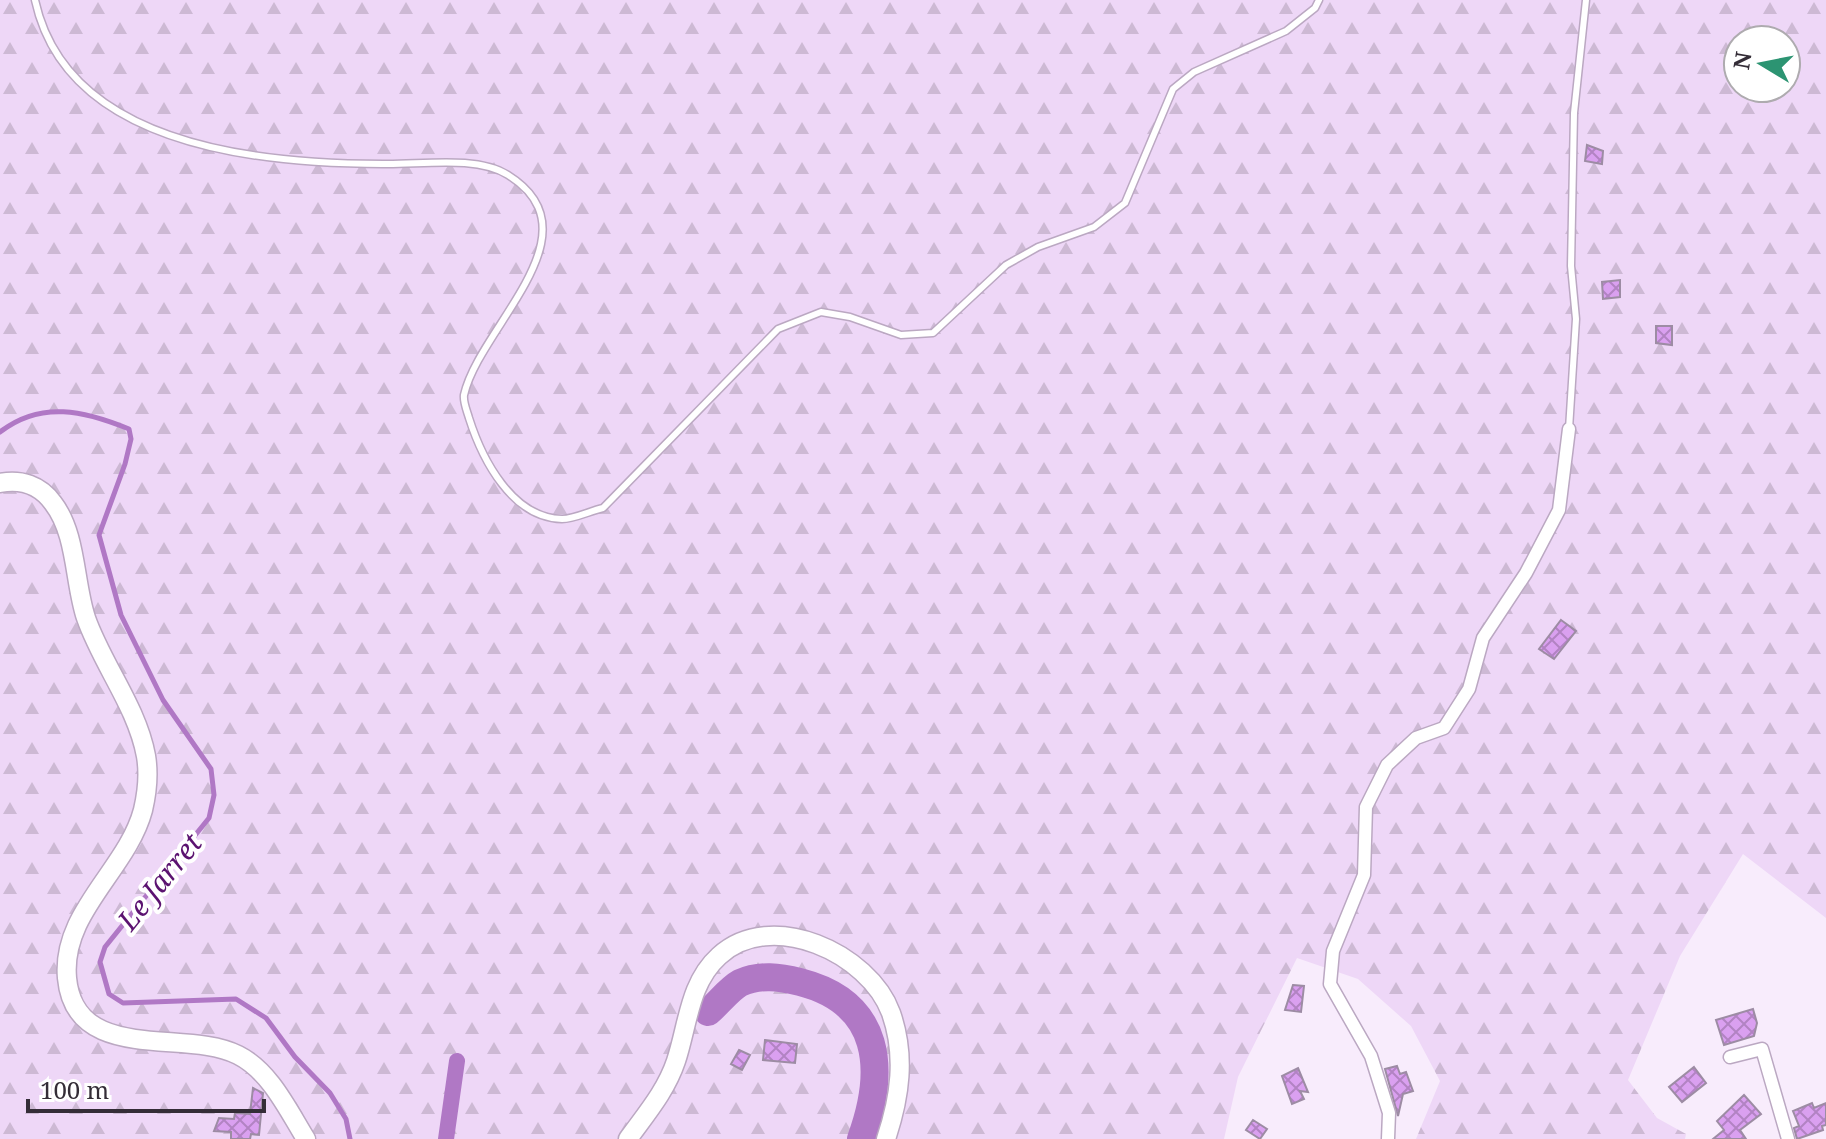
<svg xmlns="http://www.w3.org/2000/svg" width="1826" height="1139" font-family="'Noto Serif',serif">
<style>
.forest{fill:url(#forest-firs);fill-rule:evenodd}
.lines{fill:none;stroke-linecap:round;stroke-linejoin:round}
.stream{stroke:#b078c5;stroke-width:5}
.canal{stroke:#b078c5;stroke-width:16}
.river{stroke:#b078c5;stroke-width:28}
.building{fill:url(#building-cross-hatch);stroke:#9d8ca4;stroke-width:2}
.service-casing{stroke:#bba8c2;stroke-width:9}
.minor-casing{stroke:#bba8c2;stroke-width:15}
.secondary-casing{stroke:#bba8c2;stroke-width:21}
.service{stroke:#fff;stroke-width:6}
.minor{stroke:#fff;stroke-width:12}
.secondary{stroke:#fff;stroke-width:18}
.labels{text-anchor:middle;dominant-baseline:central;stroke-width:8;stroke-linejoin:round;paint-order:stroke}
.water-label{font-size:28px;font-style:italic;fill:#5b1270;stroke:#fff}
</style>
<defs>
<pattern id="forest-firs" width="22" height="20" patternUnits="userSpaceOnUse" patternTransform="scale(2)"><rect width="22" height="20" fill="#eed7f7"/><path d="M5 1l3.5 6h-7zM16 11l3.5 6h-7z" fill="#cdb9d4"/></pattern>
<pattern id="building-cross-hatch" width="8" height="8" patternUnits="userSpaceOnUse" patternTransform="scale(2)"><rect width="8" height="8" fill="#daa0f0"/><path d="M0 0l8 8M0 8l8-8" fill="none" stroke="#b283c3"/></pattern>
</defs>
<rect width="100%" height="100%" fill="#f8ecfc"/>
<!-- forest -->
<path class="forest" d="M0 0H1826V918L1743 854 1680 956 1628 1080 1657 1118 1686 1134 1685 1139H1416L1440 1081 1411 1026 1358 979 1297 958 1238 1077 1224 1139H0ZM1738 40H1786V88H1738Z"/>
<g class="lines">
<!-- stream -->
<path class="stream" d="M0 432C41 400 85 411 129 429L131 439 125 464 99 535 121 615 163 700 211 769 214 795 209 818 105 947 100 962 109 994 123 1003 236 999 266 1018 295 1057 330 1093 346 1119 350 1139"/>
<!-- canal -->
<path class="canal" d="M446 1139 457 1061"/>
<!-- river -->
<path class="river" d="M708 1012C718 1004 729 989 740 983 760 974 780 977 800 982 882 1003 886 1070 861 1139"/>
</g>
<!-- building -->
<path class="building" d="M1587 145 1603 151 1602 164 1585 161Z
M1620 280V297L1603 299 1602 282Z
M1656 326H1672V345L1656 343Z
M1561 620 1576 631 1554 659 1539 649Z
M1293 985 1304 986 1301 1012 1285 1010Z
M1753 1009 1757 1023 1754 1036 1724 1045 1716 1020Z
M765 1040 797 1044 795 1063 763 1060Z
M739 1050 750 1055 742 1070 731 1064Z
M1397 1066 1400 1074 1406 1072 1413 1091 1403 1094 1398 1116 1385 1069Z
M1694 1067 1706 1083 1682 1102 1669 1087Z
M1298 1068 1308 1092 1300 1091 1304 1099 1292 1104 1282 1076Z
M253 1088 263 1093 259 1135 251 1134 250 1139H231V1132L214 1131 219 1118 234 1119 235 1113 250 1114Z
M1744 1095 1761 1114 1740 1130 1746 1139H1713L1724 1130 1717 1121Z
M1812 1103 1814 1108 1826 1103V1125L1822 1126 1823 1130 1797 1139 1794 1128 1799 1126 1793 1111Z
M1253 1120 1267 1129 1260 1139 1246 1130Z"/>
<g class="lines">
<defs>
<path id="service" d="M35 0C67 147 260 164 383 164 420 165 476 155 508 175 601 233 479 327 464 395 463 402 467 411 469 418 482 459 512 518 562 519 574 519 590 511 603 508L778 329 821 312 850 317 901 335 933 333 1006 265 1038 247 1094 227 1125 203 1173 89 1194 72 1286 31 1315 8 1319 0
M1569 429 1576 319 1571 266 1574 113 1586 0"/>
<path id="minor" d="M1730 1057 1762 1049 1788 1139
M1388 1139 1389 1113 1371 1056 1330 984 1333 951 1364 875 1366 807 1387 765 1416 738 1444 728 1469 689 1483 638 1526 573 1559 510 1569 429"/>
<path id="secondary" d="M0 483C21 479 40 485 53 503 77 534 74 582 86 618 102 664 137 707 146 756 149 774 147 793 143 810 127 870 61 912 67 978 75 1065 186 1028 238 1055 270 1071 288 1110 306 1139
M628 1139C646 1114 666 1091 676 1061 688 1025 689 983 719 956 771 908 869 953 891 1013 906 1056 900 1097 886 1139"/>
</defs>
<!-- service casing -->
<use href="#service" class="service-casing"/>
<!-- minor casing -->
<use href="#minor" class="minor-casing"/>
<!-- secondary casing -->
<use href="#secondary" class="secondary-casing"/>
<!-- service -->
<use href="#service" class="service"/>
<!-- minor -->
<use href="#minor" class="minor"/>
<!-- secondary -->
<use href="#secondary" class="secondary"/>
</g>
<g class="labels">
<!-- water labels -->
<g class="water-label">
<text transform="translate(159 881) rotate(-51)">Le Jarret</text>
</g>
</g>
<!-- north arrow -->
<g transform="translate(1762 64) rotate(280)"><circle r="38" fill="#ffffff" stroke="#aeabaf" stroke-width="2"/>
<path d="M0-6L14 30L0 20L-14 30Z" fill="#2c9472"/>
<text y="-12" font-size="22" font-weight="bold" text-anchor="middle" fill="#342d37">N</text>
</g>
<!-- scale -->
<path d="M28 1099v12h236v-12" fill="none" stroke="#342d37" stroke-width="4"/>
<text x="40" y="1099" font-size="24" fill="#342d37" stroke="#ffffff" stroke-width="6" paint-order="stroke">100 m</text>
</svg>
